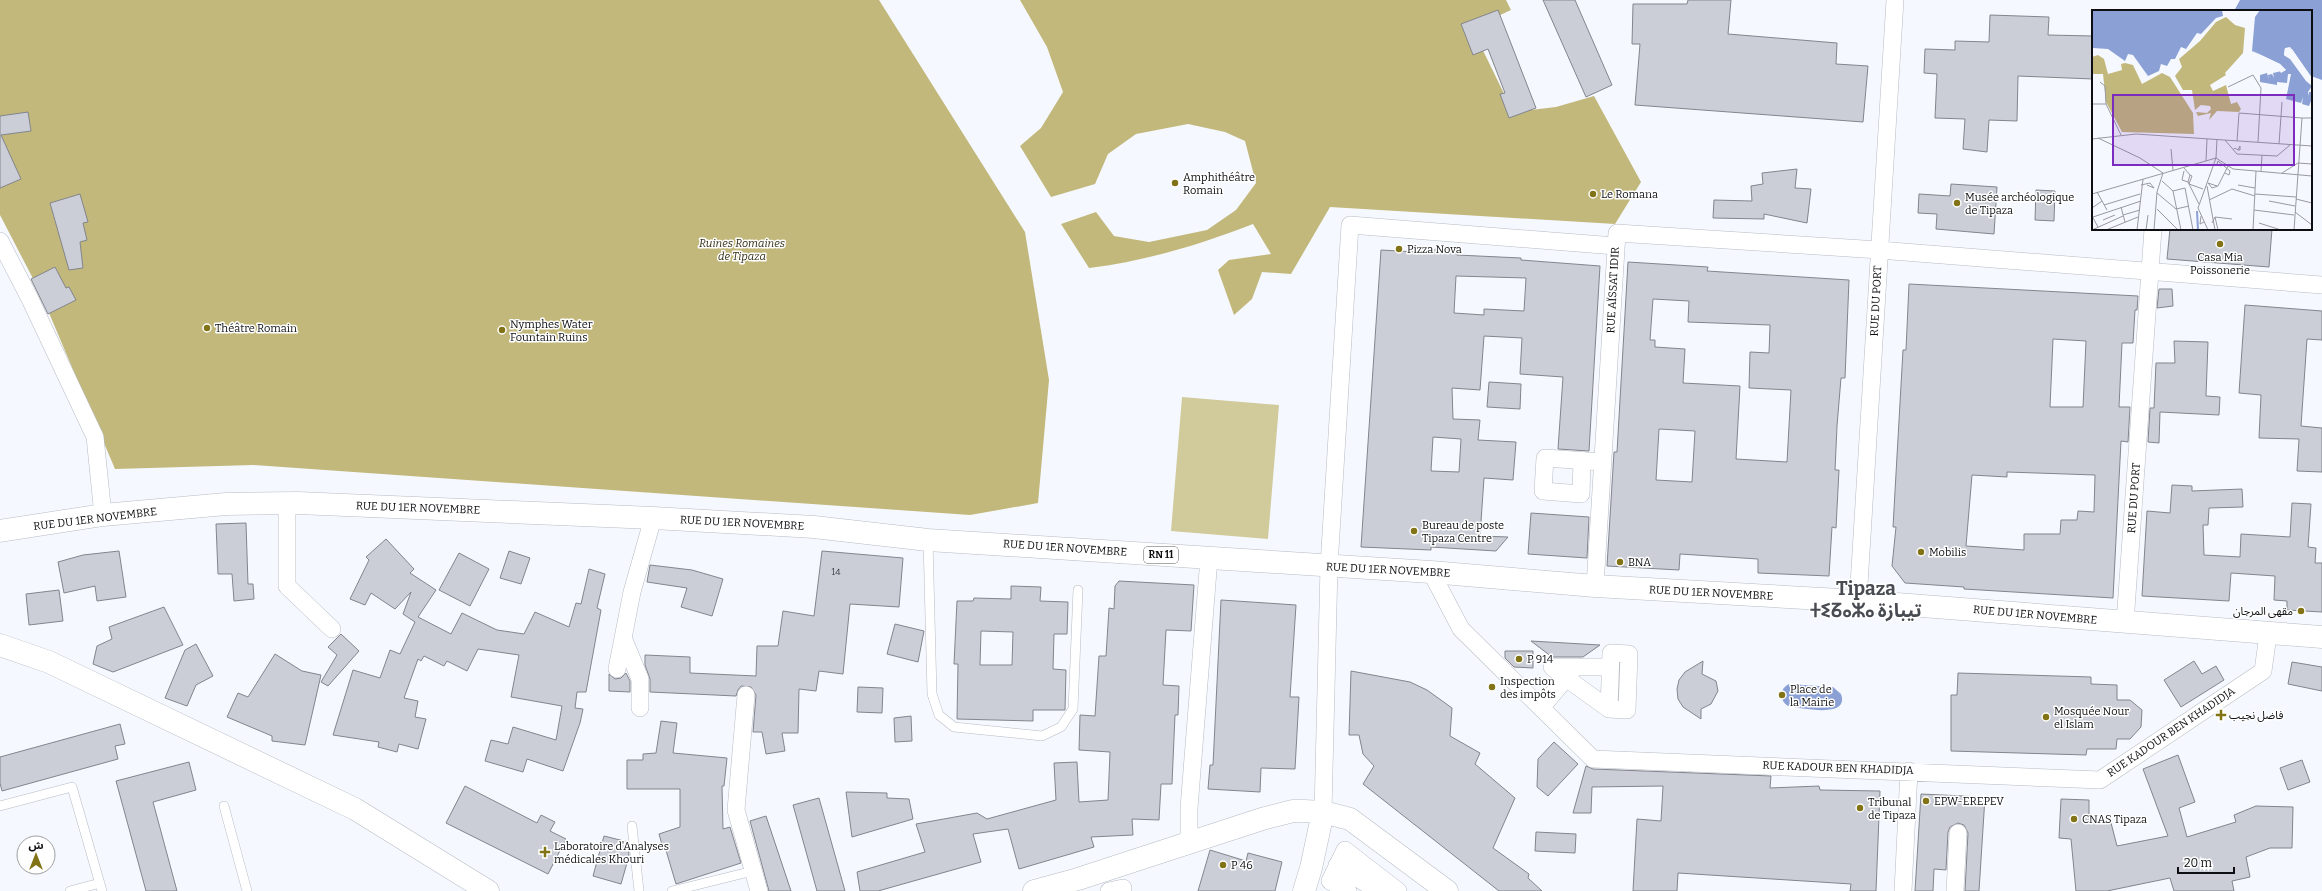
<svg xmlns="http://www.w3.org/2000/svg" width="2322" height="891" font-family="Bitter,'Noto Sans Arabic','Noto Sans Tifinagh',serif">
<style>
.green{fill:#d1ca9b}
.forest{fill:#c2b87b}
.water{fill:#8ba1d5}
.building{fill:#cbced7;stroke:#82858c;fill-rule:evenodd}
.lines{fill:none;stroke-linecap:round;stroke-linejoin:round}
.lane-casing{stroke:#b7bbc3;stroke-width:10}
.street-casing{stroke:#b7bbc3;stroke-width:18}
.secondary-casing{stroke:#b7bbc3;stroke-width:23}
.primary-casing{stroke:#b7bbc3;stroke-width:23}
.lane{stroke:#fff;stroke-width:9}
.street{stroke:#fff;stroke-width:17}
.secondary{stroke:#fff;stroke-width:22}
.primary{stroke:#fff;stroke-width:22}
.poi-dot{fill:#827416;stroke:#fff;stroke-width:1.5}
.labels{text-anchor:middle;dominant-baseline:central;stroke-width:3;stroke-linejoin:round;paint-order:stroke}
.number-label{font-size:9px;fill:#3c3e42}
.shield{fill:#fff;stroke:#565658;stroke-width:1}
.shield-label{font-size:10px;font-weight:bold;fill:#0d0e11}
.poi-label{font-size:11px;fill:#0d0e11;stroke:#fff;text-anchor:start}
.park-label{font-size:11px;font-style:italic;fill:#322e12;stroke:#fff}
.street-label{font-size:11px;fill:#0d0e11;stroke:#fff}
.town-label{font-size:19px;font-weight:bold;fill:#484b51;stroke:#fff}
.inset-river{fill:none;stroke:#8ba1d5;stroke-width:2}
.inset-road{fill:none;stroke:#989aa0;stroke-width:1}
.view{fill:#7b2cbf;fill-opacity:0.15;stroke:#7b2cbf;stroke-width:2}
.inset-edge{fill:none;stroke:#0d0e11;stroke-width:2}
</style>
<rect width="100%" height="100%" fill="#f5f8ff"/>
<!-- green -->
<path class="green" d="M1182 397 1279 405 1268 539 1171 531Z"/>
<!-- forest -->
<path class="forest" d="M0 0H879L1025 232 1049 380 1038 503 970 515 253 465 115 469 41 294 0 215Z
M1020 0H1506L1511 10 1472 28 1513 112 1556 107 1594 96 1641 182 1615 224 1330 207 1291 274 1262 272 1252 299 1234 315 1218 270 1229 260 1271 254 1253 224C1199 245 1146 261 1089 268L1061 224 1096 212 1114 236 1149 242 1207 230 1236 210 1256 183 1245 141 1225 132 1188 124 1136 134 1108 154 1095 184 1051 197 1020 146 1041 128 1063 92 1047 47Z"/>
<!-- water -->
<path class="water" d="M2240 0H2322V80L2311 76V11H2234Z
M1789 684 1833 687 1841 694C1850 719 1801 708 1788 706 1779 700 1779 689 1789 684Z"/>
<!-- building -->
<path class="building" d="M1543 0H1575L1612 85 1586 97Z
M1688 0H1731L1728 34 1837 43 1836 64 1868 66 1863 122 1635 105 1640 44H1632L1633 4H1687Z
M1498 10 1536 108 1509 118 1500 94 1505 93 1488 49 1473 55 1461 24Z
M1990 15 2049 17 2048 35 2093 36V79L2018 76 2017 121 1989 120 1987 152 1963 149 1965 119 1935 118 1937 74 1924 73 1925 49 1955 50V41L1989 42Z
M28 112 31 131 1 135 21 179 0 188V116Z
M1797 169 1795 188 1811 189 1807 223 1764 214V219L1713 218 1714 200 1752 201 1751 186 1763 184 1762 173Z
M1951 184 1997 187 1994 234 1936 229 1937 214 1918 213 1919 194 1950 196Z
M2036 190 2055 191 2054 221 2035 220Z
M80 194 88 222 83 223 87 240 80 242 83 268 69 270 50 203Z
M2170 229H2272L2269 267 2167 259Z
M1435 249 1457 250V255L1521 258V260L1600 266 1589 451 1558 449 1563 377 1520 374 1522 338 1484 336 1480 390 1452 388 1453 419 1480 420 1478 440 1516 442 1513 480 1484 478 1480 536 1508 537 1496 551 1431 547V550L1361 547 1381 250 1435 253ZM1456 276 1526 278 1524 311 1484 309V315L1454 313ZM1433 437 1461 439 1459 472 1431 471Z
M1628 262 1708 267 1707 271 1849 280 1845 378H1841L1837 426 1835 470H1839L1836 528 1832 527 1829 576 1758 573V559L1680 554 1679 570 1607 566 1614 452H1617ZM1653 299 1689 301 1688 322 1770 325 1769 353 1750 352 1749 388 1791 390 1787 462 1736 459 1740 386 1683 383 1685 349 1655 347V340H1650ZM1659 429 1695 431 1692 482 1656 480Z
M55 267 66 288 69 287 76 300 48 314 31 279Z
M1909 284 2138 296 2137 310H2135L2133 343H2122L2119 407H2130L2128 442 2121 441 2113 598 1964 589V587L1905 583 1892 566 1896 527H1893L1903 350H1906ZM2053 339 2086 341 2083 407H2050ZM2007 472 2095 475 2094 512 2078 511 2077 520H2061L2060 534H2024V550L1966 546 1972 475 2007 477Z
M2159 289H2172L2173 306 2157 308Z
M2245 305 2322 311V340L2307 339 2301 426 2322 428V472L2297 471 2299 439 2259 438 2261 395 2239 393Z
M2174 341 2208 342 2206 396 2220 397 2219 415 2160 412 2159 443 2148 442 2150 408H2154L2156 363H2175Z
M1489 382 1521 384 1520 409 1487 407Z
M2172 485 2192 486V491L2242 489 2243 507 2209 508 2208 525H2203L2204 555 2240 557 2241 534 2290 537 2292 503 2311 504 2308 547 2316 548 2315 563H2322V612L2287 610V601L2274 600 2275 576 2231 573 2229 601 2142 596 2147 511 2170 513Z
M1531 513 1589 517 1587 558 1528 554Z
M246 523 248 584H253L254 599 234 601 232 574H218L216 524Z
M386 539 414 569 410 573 436 590 418 617 451 634 462 613 497 630 524 634 535 612 569 627 576 603 581 604 589 569 605 574 597 608 601 610 586 692H577L575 708 583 709 580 723 563 771 527 759 523 772 485 761 491 740 508 744 513 727 556 740 562 706 511 697 519 655 478 649 467 671 447 661 444 666 424 656 421 661 418 659 404 698 418 701 415 717 426 719 418 749 399 744 397 752 378 747 379 742 333 735 353 670 380 678 390 650 400 654 415 622 403 614 411 592 395 609 371 593 365 605 350 599 369 560 366 557Z
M119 551 126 597 97 601 95 586 64 593 58 562 83 555Z
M509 551 530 558 521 584 500 578Z
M822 551 903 558 899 607 850 604 843 674 819 671 816 691 799 689 798 733H782L785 751 766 754 762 732H753L756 695 751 687 741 686 738 690 736 696 650 692V679L645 665V655L690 657V673L756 676 757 646H778L783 611 814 616Z
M459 553 489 569 470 606 439 590Z
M650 565 692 570 723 579 712 616 681 607 687 588 647 582Z
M1119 581 1194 585 1191 631 1166 630 1163 685 1179 686 1178 715H1175L1172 784H1161L1159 820 1132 819 1133 835 1091 837 1094 847 1019 869 1008 829 973 834 981 862 878 891H860L857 872 925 852 916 824 977 813 987 819 1056 800 1054 763 1077 762 1079 802 1108 800 1110 752 1079 750 1080 715 1095 716 1099 656H1106L1109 608 1114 609 1115 586Z
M1011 586 1041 587 1040 601 1068 602 1067 634H1054L1053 669 1066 670 1065 710H1033V721L957 719 958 664H954L957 601H973L974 598 1011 599ZM981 631 1013 632 1012 665H980Z
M59 590 63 621 29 625 26 594Z
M1221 600 1296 605 1290 697H1299L1295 769 1261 768 1260 792 1208 789 1210 765H1213Z
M164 607 183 645 113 672 93 664 97 646 112 639 109 627Z
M895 624 924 631 918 662 887 654Z
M341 634 359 651 328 686 321 682 337 655 328 647Z
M1531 641 1600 645 1583 657H1552Z
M196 644 213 676 196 685 187 706 165 698 185 650Z
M1505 651H1533V668L1514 667 1505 658Z
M275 654 302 671 321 675 305 745 272 741V736L227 717 238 693 248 697Z
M1703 661 1702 674 1716 681 1718 691 1711 704 1701 709V719L1683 707 1678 699 1677 689 1679 680 1685 672Z
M2194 661 2202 674 2216 666 2224 680 2181 707 2164 680Z
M2292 662 2322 667V691L2288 684Z
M1351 671 1410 682 1427 690 1452 708 1450 736 1480 753 1475 764 1515 798 1493 848 1529 874 1528 878 1542 891H1499L1363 784 1374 766 1363 754 1359 735H1349Z
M626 673 630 681V692L609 691V674L615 679 621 678Z
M1958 673 2091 677V684L2117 685V700H2130L2142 710 2141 727 2130 739H2117L2116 749H2087L2086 755 1951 751V695H1957Z
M858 687 883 688 882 713 857 712Z
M911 716 912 741 895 742 894 718Z
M661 721 677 723 673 753 727 758 724 786H722L723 829 730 827 741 863 676 884 665 847 663 848 659 834 680 827V789H627V760H643V754L656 753Z
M120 724 125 744 115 746 118 759 2 791 0 783V757Z
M1554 742 1578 764 1548 796 1537 787 1538 759Z
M2178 755 2195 802 2179 808 2187 837 2236 822 2234 815 2256 806 2293 807 2292 848H2270L2246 857 2250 877 2232 881 2234 891H2174L2170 878 2107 891H2076L2071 839 2059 838 2061 799 2089 800V824L2110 819 2117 846 2168 836 2143 769Z
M2302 760 2310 782 2288 790 2280 768Z
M189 762 196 790 153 802 177 891H146L116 781Z
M1586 766 1593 769 1771 776 1770 788 1819 786 1820 790 1880 791 1876 891H1850L1851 884 1678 873 1677 891H1633L1637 819 1661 821 1663 786 1592 787 1591 813H1573Z
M465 786 537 823 541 815 555 822 550 831 566 839 548 874 446 823Z
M846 792 887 793V798L909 799 913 819 852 837Z
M1921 794 1985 797 1979 891H1965L1968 833 1964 825 1958 823 1950 827 1948 832 1946 870 1934 869 1933 891H1915Z
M819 798 845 891H817L793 805Z
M766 816 791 891H769L750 821Z
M1536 832 1576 834 1575 853 1535 851Z
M604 836 628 842 629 856 621 884 593 876Z
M1210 850 1246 861 1248 853 1282 862 1275 891H1198Z"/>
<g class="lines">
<defs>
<path id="lane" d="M928 540 932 694 939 715 954 727 1042 736 1061 727 1073 709 1078 590
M0 806 72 787 102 891
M224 806 247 891
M632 826 639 891
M70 891 100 883
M672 891 753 871"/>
<path id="street" d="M0 241 29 297 95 437 103 515
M1582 460 1581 494 1543 491 1545 458 1603 462
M287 503V586L332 629
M1431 572 1461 629 1593 759 2100 780 2263 671 2268 635
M1595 586 1617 233 1879 250 2322 285
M1858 601 1895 0
M2125 623 2153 229
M624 640 640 679V708
M1575 667 1566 678 1552 667H1610
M617 669 632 592 653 518
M746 695 736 810 759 891
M1541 708 1566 678 1609 709 1627 710 1629 654 1611 653 1609 709
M1323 812 1329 566 1350 225 1615 246
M1189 844V808L1209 558
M1337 865 1378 891
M1109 891 1123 888
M1348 891 1330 881 1345 850 1398 891
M1903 891 1909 771
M1955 891 1958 833"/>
<path id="secondary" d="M0 645 49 662 355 809 488 891
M1034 891 1078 879 1262 819 1293 811H1304L1323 812 1350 819 1447 891
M1304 891 1311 868 1323 812"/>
<path id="primary" d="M0 531 103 515 226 504 298 503 653 518 814 527 928 540 1431 572 1595 586 1858 601 2322 637"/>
</defs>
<!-- lane casing -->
<use href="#lane" class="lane-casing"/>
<!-- street casing -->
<use href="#street" class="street-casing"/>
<!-- secondary casing -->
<use href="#secondary" class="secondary-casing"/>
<!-- primary casing -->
<use href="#primary" class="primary-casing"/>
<!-- lane -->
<use href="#lane" class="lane"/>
<!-- street -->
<use href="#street" class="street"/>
<!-- secondary -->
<use href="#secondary" class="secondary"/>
<!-- primary -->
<use href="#primary" class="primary"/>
</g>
<!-- markers -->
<g class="poi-dot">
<circle cx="1175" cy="183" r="4"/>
<circle cx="1593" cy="194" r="4"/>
<circle cx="1957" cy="203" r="4"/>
<circle cx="2220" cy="244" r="4"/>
<circle cx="1399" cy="249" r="4"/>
<circle cx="207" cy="328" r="4"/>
<circle cx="502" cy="330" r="4"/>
<circle cx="1414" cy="531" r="4"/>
<circle cx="1921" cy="552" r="4"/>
<circle cx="1620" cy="562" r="4"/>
<circle cx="2301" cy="611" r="4"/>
<circle cx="1519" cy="659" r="4"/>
<circle cx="1492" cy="687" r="4"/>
<circle cx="1782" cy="695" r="4"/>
<path d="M2219 709h4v4h4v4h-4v4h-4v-4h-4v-4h4z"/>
<circle cx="2046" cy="717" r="4"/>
<circle cx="1926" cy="801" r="4"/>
<circle cx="1860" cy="808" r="4"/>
<circle cx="2074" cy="819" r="4"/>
<path d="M543 846h4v4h4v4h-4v4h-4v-4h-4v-4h4z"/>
<circle cx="1223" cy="865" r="4"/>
</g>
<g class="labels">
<!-- number labels -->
<g class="number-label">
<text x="836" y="572">14</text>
</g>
<!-- shield labels -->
<rect class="shield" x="1144" y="547" width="34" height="16" rx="3"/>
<g class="shield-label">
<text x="1161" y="555">RN 11</text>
</g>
<!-- poi labels -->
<g class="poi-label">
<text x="1183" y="177">Amphithéâtre<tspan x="1183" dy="13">Romain</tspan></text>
<text x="1601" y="194">Le Romana</text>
<text x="1965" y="197">Musée archéologique<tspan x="1965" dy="13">de Tipaza</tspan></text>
<text x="1407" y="249">Pizza Nova</text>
<text x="2220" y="257" text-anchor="middle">Casa Mia<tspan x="2220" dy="13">Poissonerie</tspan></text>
<text x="510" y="324">Nymphes Water<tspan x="510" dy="13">Fountain Ruins</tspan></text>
<text x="215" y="328">Théâtre Romain</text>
<text x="1422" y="525">Bureau de poste<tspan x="1422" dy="13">Tipaza Centre</tspan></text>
<text x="1929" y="552">Mobilis</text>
<text x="1628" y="562">BNA</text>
<text x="2293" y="611" text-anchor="end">مقهى المرجان</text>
<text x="1527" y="659">P 914</text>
<text x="1500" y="681">Inspection<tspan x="1500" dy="13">des impôts</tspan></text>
<text x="1790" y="689">Place de<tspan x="1790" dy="13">la Mairie</tspan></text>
<text x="2054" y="711">Mosquée Nour<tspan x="2054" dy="13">el Islam</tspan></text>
<text x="2229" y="715">فاضل نجيب</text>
<text x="1934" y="801">EPW-EREPEV</text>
<text x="1868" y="802">Tribunal<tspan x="1868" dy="13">de Tipaza</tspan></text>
<text x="2082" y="819">CNAS Tipaza</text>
<text x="554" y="846">Laboratoire d'Analyses<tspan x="554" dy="13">médicales Khouri</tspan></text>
<text x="1231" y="865">P 46</text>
</g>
<!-- park labels -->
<g class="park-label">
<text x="742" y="243">Ruines Romaines<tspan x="742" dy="13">de Tipaza</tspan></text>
</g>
<!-- street labels -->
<g class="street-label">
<text transform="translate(1613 290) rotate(-87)">RUE AÏSSAT IDIR</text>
<text transform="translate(1876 301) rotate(-87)">RUE DU PORT</text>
<text transform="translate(2134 498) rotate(-86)">RUE DU PORT</text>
<text transform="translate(418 508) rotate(2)">RUE DU 1ER NOVEMBRE</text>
<text transform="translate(95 519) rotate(-7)">RUE DU 1ER NOVEMBRE</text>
<text transform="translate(742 523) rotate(3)">RUE DU 1ER NOVEMBRE</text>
<text transform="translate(1065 548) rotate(4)">RUE DU 1ER NOVEMBRE</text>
<text transform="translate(1388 570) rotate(3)">RUE DU 1ER NOVEMBRE</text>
<text transform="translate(1711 593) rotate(3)">RUE DU 1ER NOVEMBRE</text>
<text transform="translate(2035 615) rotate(5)">RUE DU 1ER NOVEMBRE</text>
<text transform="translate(2171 732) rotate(-34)">RUE KADOUR BEN KHADIDJA</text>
<text transform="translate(1838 768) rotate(2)">RUE KADOUR BEN KHADIDJA</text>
</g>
<!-- town labels -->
<g class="town-label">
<text x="1866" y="588">Tipaza<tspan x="1866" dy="22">ⵜⵉⵒⴰⵣⴰ تيبازة</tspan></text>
</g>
</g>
<!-- overview -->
<g transform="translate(2092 10)">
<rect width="220" height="220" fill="#f5f8ff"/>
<path d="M134 7 143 15 153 18 151 43 133 63 134 65 118 75 121 81 134 75 139 94 145 92 149 99 147 102 125 101 117 110 119 103 106 106 104 102 115 103 119 99 118 96 109 95 103 100 100 80H91L83 66 90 57 87 49 108 31 124 12ZM6 45 12 49 16 64 30 60 29 54 33 53 41 55 50 74 70 63 78 67 101 103 102 124 30 122 14 92 11 64H0V47Z" fill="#c2b87b"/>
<path d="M0 0H130L131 6 124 8 109 24 105 23 94 39 89 37 83 49H79L75 56 69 54 67 61 56 66 41 45 36 44 33 51 16 39 1 38ZM168 0H220V68L200 39 193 38 192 45 198 49 214 71 220 76 216 82V86L217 82H220V97L219 91 217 96 210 94 211 87 209 93 194 89 199 64H196L195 73 185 72V75L168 72V65L175 63 177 70 176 65 180 64 182 68 181 63 194 60 188 54 160 41 163 7Z" fill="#8ba1d5"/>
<path d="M198 37 220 68V70L197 39 193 42 198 49 192 45 193 38ZM161 41 188 54 194 60 189 63 187 60 192 59Z" fill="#f5f8ff"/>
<path class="inset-river" d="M105 201 106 220"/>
<path class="inset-road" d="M8 72 13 76 14 94 29 125M136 77 161 65 169 78 166 132M0 94H14M6 128 48 148 71 163M0 129 44 124 220 136M133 130 145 144 185 146 198 135M145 131 147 103 210 108M187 134 190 92M79 139 81 160M141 140 143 138 146 140H148V136L146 140M124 148 125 129M124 148 141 159 220 166M114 151 115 129M129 156 125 154 126 151 138 161 137 165 133 163M92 158 98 165 96 172 107 194M92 161 90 170 96 172M169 161 170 145M190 163 206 153 220 154M98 165 100 166 97 174 111 179M70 171 81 181 93 178 101 220M49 175 58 173 62 178 55 175M146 175 163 178M115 176 123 220M125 176 116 173 120 178 126 176 136 156M81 181 89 220M5 182 15 200M65 183 84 199 97 196M0 184 124 148M163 184 204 187M204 189 220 193M117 190 140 179 163 186M177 191 203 196M12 195 48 184M29 197 33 212M0 198 10 191M65 199 86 220M162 200 202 205M203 202 220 215M31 205 48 200M0 206 6 217M109 206 108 214 112 212M1 207 49 191M123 207 126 220M11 210 23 205M120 213 123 207 140 209M167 213 189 220M0 220 31 206M14 220 46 207M45 220 51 169M54 220 56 205M62 220 65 182 71 163M116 220 106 198 124 148M161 220 164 161M202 220 210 108H220"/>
<path class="view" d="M21 85H202V155H21Z"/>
<rect width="220" height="220" class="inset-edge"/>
</g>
<!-- north arrow -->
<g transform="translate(36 855)"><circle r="19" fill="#ffffff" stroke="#9e9fa0"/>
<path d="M0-3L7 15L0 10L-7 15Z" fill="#827416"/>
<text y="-6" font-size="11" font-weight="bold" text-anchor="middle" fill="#0d0e11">ش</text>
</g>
<!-- scale -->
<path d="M2178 867v6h56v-6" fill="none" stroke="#0d0e11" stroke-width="2"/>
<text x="2184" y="867" font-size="12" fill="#0d0e11" stroke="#ffffff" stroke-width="3" paint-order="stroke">20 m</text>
</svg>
